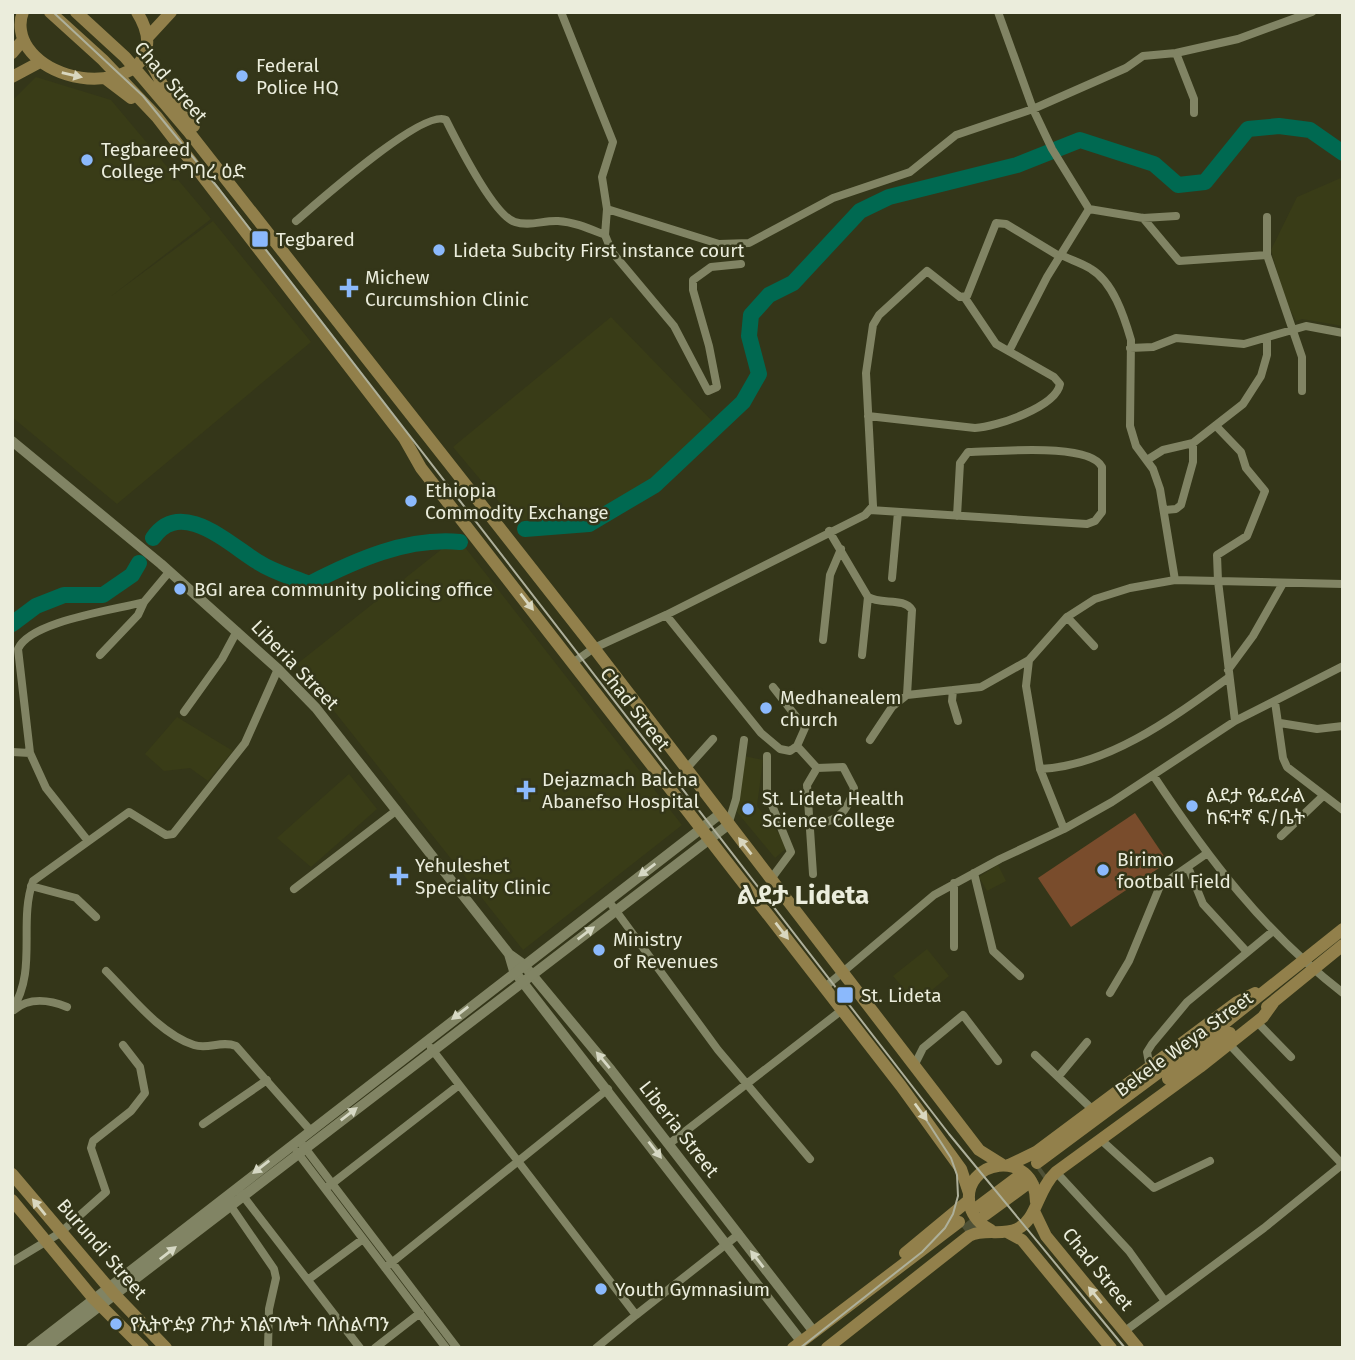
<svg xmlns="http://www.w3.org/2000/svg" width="1355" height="1360" font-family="'Fira Sans','Noto Sans Ethiopic',sans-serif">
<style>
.built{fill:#393c17}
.green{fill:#794c2c}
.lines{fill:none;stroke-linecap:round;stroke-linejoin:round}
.river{stroke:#006951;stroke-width:16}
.primary-tunnel{stroke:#4f5136;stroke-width:12;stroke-dasharray:12 6;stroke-linecap:butt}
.minor{stroke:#818464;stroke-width:8}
.tertiary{stroke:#818464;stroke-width:10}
.secondary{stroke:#818464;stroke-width:10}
.primary{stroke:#92804b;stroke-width:12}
.tram{stroke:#aeb09b;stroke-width:2}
.oneway{fill:#d9d7bf}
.oneway2{fill:#d6d8c4}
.poi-dot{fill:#8bb9fc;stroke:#343619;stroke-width:2.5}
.labels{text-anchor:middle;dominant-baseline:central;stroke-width:5;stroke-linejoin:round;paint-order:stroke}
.poi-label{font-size:19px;fill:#ebeddc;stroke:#343619;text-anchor:start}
.street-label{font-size:19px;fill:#ebeddc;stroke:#343619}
.district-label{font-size:26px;font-weight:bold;fill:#ebeddc;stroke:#343619}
</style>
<rect width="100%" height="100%" fill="#343619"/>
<!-- built -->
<path class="built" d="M36 77 111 100 211 219 110 297 213 221 311 342 117 504 12 417V101Z
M1343 177V326L1302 319 1296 321 1285 299 1271 250 1297 197Z
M611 317 713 422 655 476 591 515 515 521 453 447Z
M457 537 682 825 523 950 297 664Z
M177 717 233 751 208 781 190 768 164 771 145 754Z
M744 756 763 760 757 806 789 846 775 858 737 812Z
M349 774 377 809 311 867 277 838Z
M998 865 1006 881 987 891 979 877Z
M927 949 949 976 916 1003 893 976Z"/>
<!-- green -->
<path class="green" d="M1135 813 1168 862 1071 927 1038 878Z"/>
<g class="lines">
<!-- river -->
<path class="river" d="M525 529 589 524 655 485 743 402 759 374 749 336 751 315 769 295 793 283 860 211 889 197 1017 165 1080 140 1154 164 1178 185 1205 182 1248 129 1279 126 1310 130 1343 153
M153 538C181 497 230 545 258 562 273 572 292 577 309 584 356 560 407 537 460 542
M12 624 36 606 64 595H103L132 575 139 563"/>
<!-- primary-tunnel -->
<path class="primary-tunnel" d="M1026 1185 1044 1172
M965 1231 984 1216"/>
<!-- minor -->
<path class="minor" d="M561 12 613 142 602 177 607 209 719 244 749 243 833 198 910 172 956 135 1033 109 1126 68 1143 56 1176 53 1238 39 1312 12
M998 12 1033 109 1052 149 1089 209 1143 218 1176 216
M1176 53 1194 99V113
M1267 217V255L1302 357V391
M1143 218 1179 261 1267 255
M296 221C317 203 425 107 446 120 457 142 494 216 515 222 529 227 544 220 558 221 575 222 590 229 605 235L607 209
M605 235 612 252 674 326 708 391 717 387 709 346 693 290V280L711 267 741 264
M1061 255C1071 260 1082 263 1091 269 1113 282 1124 316 1131 340L1130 426 1136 446 1153 469 1160 489 1175 580 1218 581 1235 721
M1130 348 1153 347 1176 338 1244 344 1306 326 1343 333
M1009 351 1047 277 1089 209
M868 416 975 428C996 427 1056 407 1060 384L1054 377 996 344 965 298
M1217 427 1241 452 1246 468 1265 491 1247 536 1217 555 1218 581 1343 584
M1147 460 1163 450 1193 443 1243 404 1261 376 1267 355V338
M870 510 1087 524 1095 521 1102 512V467C1089 442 996 452 968 452L960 463 957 516
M1165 510 1176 509 1181 505 1193 462V443
M829 531 868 597C881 605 904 597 912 610L907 695
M892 578 898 512
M666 615 761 733 780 749 790 751 797 746 805 728 773 687
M1067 617 1094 646
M823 640 830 575 841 549
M100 655 138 615 144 602 169 572
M862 655 868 597
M574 662 594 648 666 615 865 515 873 506 866 373 873 325 879 315 927 271 960 297 967 296 996 223 1006 224 1059 256
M1228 670 1253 636 1282 585
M953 690 952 701 958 721
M1275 702 1283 758 1287 767 1343 810
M184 712 222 659 237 631
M1280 723 1317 729 1343 726
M870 740 892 707 907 695 981 687 1029 660
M797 746 817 768 807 785 813 874
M12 752 30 753
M767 756V793L791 852 771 879
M686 769 713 739
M1040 769C1109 766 1174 717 1228 678
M1153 775C1208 858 1263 931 1343 993
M728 825 736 799 744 740
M810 825C836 823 848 813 854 788L843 767 817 768
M1064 829 1040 769 1026 686 1029 660 1067 617 1095 599 1130 588 1175 580
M1281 836 1322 797
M88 841 46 788 30 753 18 649C30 621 115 610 144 602
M1188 867 1203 904 1247 952
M974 873 993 951 1020 976
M31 886 76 898 96 917
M294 889 397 810
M608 900 718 1050 810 1159
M954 947V883
M106 971C131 996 160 1034 194 1045 208 1050 221 1040 236 1046L310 1130
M825 987 934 895 1000 859 1064 829 1112 802 1235 721 1343 666
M1110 993 1129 961 1160 886 1206 854
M12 1010C38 970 18 923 33 881L129 812 166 835 173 834 245 743 278 669
M14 1010C29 997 50 1000 67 1007
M1257 1022 1291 1057
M1229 1044 1342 1164
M431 1048 636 1315 596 1348
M1035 1055 1093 1110
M915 1064 923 1048 963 1015 998 1061
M1150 1068 1147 1052 1152 1044 1187 1002 1273 931
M1058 1077 1087 1042
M203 1124 267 1080
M1100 1139 1154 1188 1210 1161
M302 1144 457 1348
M669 1144 842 1010
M297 1152 446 1348
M1056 1172 1129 1251 1164 1300
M329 1186 459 1085
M240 1192 360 1348
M228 1202 274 1269 276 1278 269 1309 268 1348
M12 1262 60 1233 106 1192 91 1148 93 1141 131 1111 145 1093 140 1067 123 1045
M385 1268 608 1089
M309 1279 363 1239
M636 1315 739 1234
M1125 1331 1264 1228 1343 1164
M375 1348 420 1313"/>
<!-- tertiary -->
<path class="tertiary" d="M12 441 161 564 278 669 316 708 509 954 523 964 611 1070 814 1332
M509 954 514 971 801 1341"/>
<!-- secondary -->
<path class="secondary" d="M31 1348 720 814
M45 1348 728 825"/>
<!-- primary -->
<path class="primary" d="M23 12C18 24 21 38 28 48 65 100 182 84 137 12
M50 12 103 60 157 117 404 438 421 468 901 1086 961 1169 969 1193
M76 12 125 57 188 131 594 648 979 1150 1003 1165
M147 38 171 12
M145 51 163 86 194 126
M12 53 23 40
M12 77 40 62
M106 79 131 98
M1267 1007 1343 945
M1168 1079 1230 1033
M1037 1163 1216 1030 1343 929
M1009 1165 1036 1152 1237 1002 1255 993
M12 1174 114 1294 166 1348
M12 1200 93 1298 143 1348
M979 1206 1019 1176
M1034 1211 1046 1236 1138 1348
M985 1215 1026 1185
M991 1230C981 1225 973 1217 970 1206 959 1159 1036 1147 1036 1202
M1007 1232 1022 1240 1111 1348
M905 1253 969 1200
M793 1348 959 1222
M827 1348 969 1236C985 1228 1001 1236 1017 1229 1037 1220 1037 1190 1056 1172L1200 1067 1263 1017 1273 1003"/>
<!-- tram -->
<path class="tram" d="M53 12 143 96 219 189 949 1134 1125 1348
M800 1348 922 1252 945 1228 953 1214 958 1196 957 1175 951 1158 925 1118"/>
</g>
<!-- one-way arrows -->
<defs><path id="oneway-solid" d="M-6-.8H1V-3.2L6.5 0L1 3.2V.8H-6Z" transform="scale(1.75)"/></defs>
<g class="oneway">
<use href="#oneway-solid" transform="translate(72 75) rotate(13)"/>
<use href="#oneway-solid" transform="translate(527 602) rotate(52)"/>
<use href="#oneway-solid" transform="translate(745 846) rotate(-128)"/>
<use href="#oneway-solid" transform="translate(782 931) rotate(52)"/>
<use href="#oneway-solid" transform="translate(921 1112) rotate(54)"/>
<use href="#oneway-solid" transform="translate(39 1207) rotate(-129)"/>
<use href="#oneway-solid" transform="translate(1095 1295) rotate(-129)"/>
</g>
<g class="oneway2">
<use href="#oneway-solid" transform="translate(647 870) rotate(143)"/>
<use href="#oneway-solid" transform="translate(586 933) rotate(-37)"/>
<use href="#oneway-solid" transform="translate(460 1013) rotate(142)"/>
<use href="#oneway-solid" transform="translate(603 1060) rotate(-130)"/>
<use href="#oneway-solid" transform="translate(349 1114) rotate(-38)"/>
<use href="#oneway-solid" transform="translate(655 1150) rotate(52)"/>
<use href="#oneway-solid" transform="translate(261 1167) rotate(142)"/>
<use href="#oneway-solid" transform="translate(168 1253) rotate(-38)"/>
<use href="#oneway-solid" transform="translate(757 1259) rotate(-128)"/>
</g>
<!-- markers -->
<g class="poi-dot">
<circle cx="242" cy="76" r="7"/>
<circle cx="87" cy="160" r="7"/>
<rect x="251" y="230" width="18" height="18" rx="3.5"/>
<circle cx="439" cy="250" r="7"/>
<path d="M345.5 277.5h7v7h7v7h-7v7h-7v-7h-7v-7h7z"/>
<circle cx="411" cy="501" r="7"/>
<circle cx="180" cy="589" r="7"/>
<circle cx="766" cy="708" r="7"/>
<path d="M522.5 779.5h7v7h7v7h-7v7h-7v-7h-7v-7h7z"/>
<circle cx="1192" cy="806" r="7"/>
<circle cx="748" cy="809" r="7"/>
<circle cx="1103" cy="870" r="7"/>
<path d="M395.5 865.5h7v7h7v7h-7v7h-7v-7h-7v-7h7z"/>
<circle cx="599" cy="950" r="7"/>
<rect x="836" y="986" width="18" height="18" rx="3.5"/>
<circle cx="601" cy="1289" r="7"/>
<circle cx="116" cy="1324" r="7"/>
</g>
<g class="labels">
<!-- poi labels -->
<g class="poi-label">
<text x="256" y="65">Federal<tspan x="256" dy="22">Police HQ</tspan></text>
<text x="101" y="149">Tegbareed<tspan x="101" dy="22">College ተግባረ ዕድ</tspan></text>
<text x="276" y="239">Tegbared</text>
<text x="453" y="250">Lideta Subcity First instance court</text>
<text x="365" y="277">Michew<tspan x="365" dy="22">Curcumshion Clinic</tspan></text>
<text x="425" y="490">Ethiopia<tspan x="425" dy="22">Commodity Exchange</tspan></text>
<text x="194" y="589">BGI area community policing office</text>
<text x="780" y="697">Medhanealem<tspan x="780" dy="22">church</tspan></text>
<text x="542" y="779">Dejazmach Balcha<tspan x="542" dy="22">Abanefso Hospital</tspan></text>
<text x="1206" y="795">ልደታ የፌደራል<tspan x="1206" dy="22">ከፍተኛ ፍ/ቤት</tspan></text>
<text x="762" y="798">St. Lideta Health<tspan x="762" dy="22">Science College</tspan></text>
<text x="1117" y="859">Birimo<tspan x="1117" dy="22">football Field</tspan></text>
<text x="415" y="865">Yehuleshet<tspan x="415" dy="22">Speciality Clinic</tspan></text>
<text x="613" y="939">Ministry<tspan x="613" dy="22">of Revenues</tspan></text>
<text x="861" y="995">St. Lideta</text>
<text x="615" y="1289">Youth Gymnasium</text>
<text x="130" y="1324">የኢትዮዽያ ፖስታ አገልግሎት ባለስልጣን</text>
</g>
<!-- street labels -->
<g class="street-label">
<text transform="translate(171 82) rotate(49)">Chad Street</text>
<text transform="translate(295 665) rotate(46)">Liberia Street</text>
<text transform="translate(635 709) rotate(52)">Chad Street</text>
<text transform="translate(1184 1044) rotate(-36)">Bekele Weya Street</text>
<text transform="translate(679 1129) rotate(52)">Liberia Street</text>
<text transform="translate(102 1249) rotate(49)">Burundi Street</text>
<text transform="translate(1098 1269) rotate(51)">Chad Street</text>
</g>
<!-- district labels -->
<g class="district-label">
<text x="803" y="895">ልደታ Lideta</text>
</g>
</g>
<!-- border -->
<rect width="1355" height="1360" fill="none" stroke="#ebeddc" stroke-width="28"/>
</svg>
